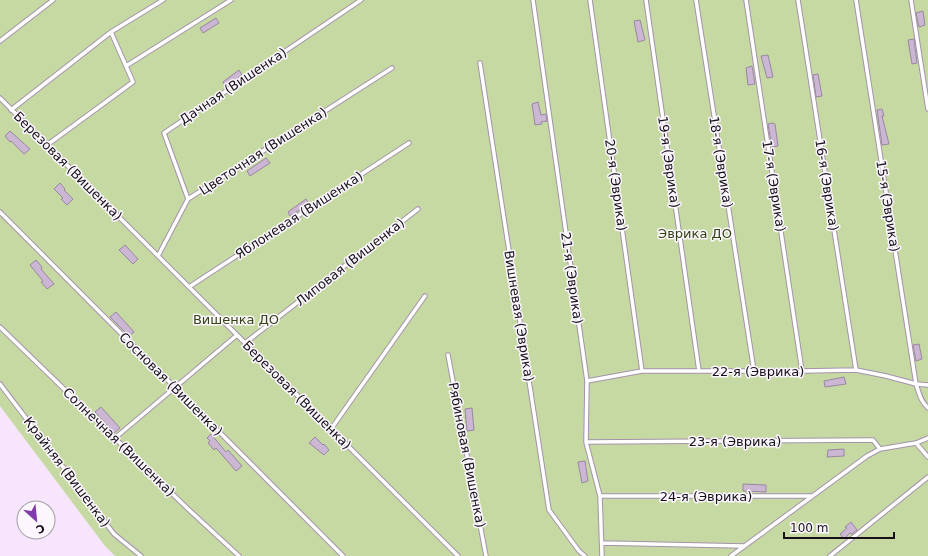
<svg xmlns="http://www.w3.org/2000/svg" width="928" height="556" font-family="'DejaVu Sans',sans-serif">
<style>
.green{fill:#c6d9a2}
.building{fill:#cbb6d3;stroke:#9a86a2}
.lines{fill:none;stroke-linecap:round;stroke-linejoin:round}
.service-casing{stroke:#a692ae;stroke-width:5.5}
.service{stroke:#fff;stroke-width:3.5}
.labels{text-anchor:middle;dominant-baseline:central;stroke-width:3;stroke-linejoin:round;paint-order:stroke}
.street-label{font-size:13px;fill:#17101a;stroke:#fbf7fd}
.park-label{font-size:13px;fill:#354214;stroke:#fbf7fd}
</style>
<rect width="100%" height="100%" fill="#f6e5fd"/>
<!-- green -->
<path class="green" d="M0 0H928V556H115L105 546 0 406Z"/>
<!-- building -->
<path class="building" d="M923 11 925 25 919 27 916 13Z
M216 18 219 23 203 33 200 28Z
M640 20 645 40 638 42 634 21Z
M914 39 917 63 912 64 908 40Z
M768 55 773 77 767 78 761 56Z
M752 66 755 84 748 85 746 68Z
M239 70 242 75 239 77V78L226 87 223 82Z
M818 74 822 96 816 97 813 75Z
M538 102 541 115 546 114 547 121 541 122 542 124 535 125 532 104Z
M882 109 884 116H882L889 144 882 145 877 110Z
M773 123 775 124 778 146 772 147 768 124Z
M10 131 30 149 24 154 11 141 10 142 5 136Z
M266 158 270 163 250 176 247 171Z
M60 183 65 189 64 190 73 199 67 205 61 199 63 198 54 189Z
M306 199 309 204 290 216 288 212Z
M125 245 138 259 133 264 119 250Z
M36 260 42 267 41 269 54 284 47 289 41 282 43 281 30 265Z
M116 312 134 332 129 336 110 317Z
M919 344 922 359 916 361 913 345Z
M844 377 846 384 825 387 824 381Z
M101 407 120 428 114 433 95 412Z
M472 408 474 430 467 431 465 409Z
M211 434 226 452 228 450 242 466 236 471 216 448 214 450 208 443 210 441 207 438Z
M315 437 323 445 324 444 329 450 324 455 309 443Z
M844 449V456L827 457 828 450Z
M585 461 588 481 582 483 578 462Z
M743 484 766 485V492L743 491Z
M851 522 857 530 852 534 850 533 844 539 840 534 847 528 845 527Z"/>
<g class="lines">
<defs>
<path id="service" d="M533 0 587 381 586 442 600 496 602 556
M590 0 642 371
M646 0 699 371
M696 0 754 371
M746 0 802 371
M798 0 856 370
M856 0 916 384C919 393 921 402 928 408
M911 0 928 109
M0 41 53 0
M480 63 549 510 579 551 585 556
M126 66 231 0
M0 98 458 556
M11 110 111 32
M47 145 133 82 111 32 163 0
M188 199 164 133 361 0
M0 212 343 556
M158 256 188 199 392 68
M189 287 409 143
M0 327 187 508 239 556
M245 343 418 209
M448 355 486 556
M587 381 642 371H802L856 370 886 376 916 384 928 385
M0 384 114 534 141 556
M331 429 425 296
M115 438 237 335
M586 442 873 440 880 449
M916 443 928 457
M600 496H812
M602 543 744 546
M731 556 867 456 880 449 916 443 928 438
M830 556 928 477"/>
</defs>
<!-- service casing -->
<use href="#service" class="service-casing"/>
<!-- service -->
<use href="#service" class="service"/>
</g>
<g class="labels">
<!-- street labels -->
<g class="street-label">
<text transform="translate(233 86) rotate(-34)">Дачная (Вишенка)</text>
<text transform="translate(263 151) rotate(-33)">Цветочная (Вишенка)</text>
<text transform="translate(669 162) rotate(82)">19-я (Эврика)</text>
<text transform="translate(721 162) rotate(81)">18-я (Эврика)</text>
<text transform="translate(68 166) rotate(45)">Березовая (Вишенка)</text>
<text transform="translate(616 185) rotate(82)">20-я (Эврика)</text>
<text transform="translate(827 185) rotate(81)">16-я (Эврика)</text>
<text transform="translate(774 186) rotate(81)">17-я (Эврика)</text>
<text transform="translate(888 206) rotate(81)">15-я (Эврика)</text>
<text transform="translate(299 215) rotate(-33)">Яблоневая (Вишенка)</text>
<text transform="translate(350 262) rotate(-38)">Липовая (Вишенка)</text>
<text transform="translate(572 278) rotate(82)">21-я (Эврика)</text>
<text transform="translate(519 316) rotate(81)">Вишневая (Эврика)</text>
<text x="758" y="371">22-я (Эврика)</text>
<text transform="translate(171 384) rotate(45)">Сосновая (Вишенка)</text>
<text transform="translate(297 395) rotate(45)">Березовая (Вишенка)</text>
<text x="735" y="441">23-я (Эврика)</text>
<text transform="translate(119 442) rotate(44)">Солнечная (Вишенка)</text>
<text transform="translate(467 455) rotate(79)">Рябиновая (Вишенка)</text>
<text transform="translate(67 472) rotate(53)">Крайняя (Вишенка)</text>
<text x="706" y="496">24-я (Эврика)</text>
</g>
<!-- park labels -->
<g class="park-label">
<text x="695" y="233">Эврика ДО</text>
<text x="236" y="319">Вишенка ДО</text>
</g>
</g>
<!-- north arrow -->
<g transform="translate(36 520) rotate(153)"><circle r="19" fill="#fbf7fd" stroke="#a09ba2"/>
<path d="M0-3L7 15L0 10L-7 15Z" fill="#813bae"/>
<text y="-6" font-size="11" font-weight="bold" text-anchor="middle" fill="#17101a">С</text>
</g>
<!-- scale -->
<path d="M784 532v6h110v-6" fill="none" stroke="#17101a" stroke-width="2"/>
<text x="790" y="532" font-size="12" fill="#17101a" stroke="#fbf7fd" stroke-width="3" paint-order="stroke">100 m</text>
</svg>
